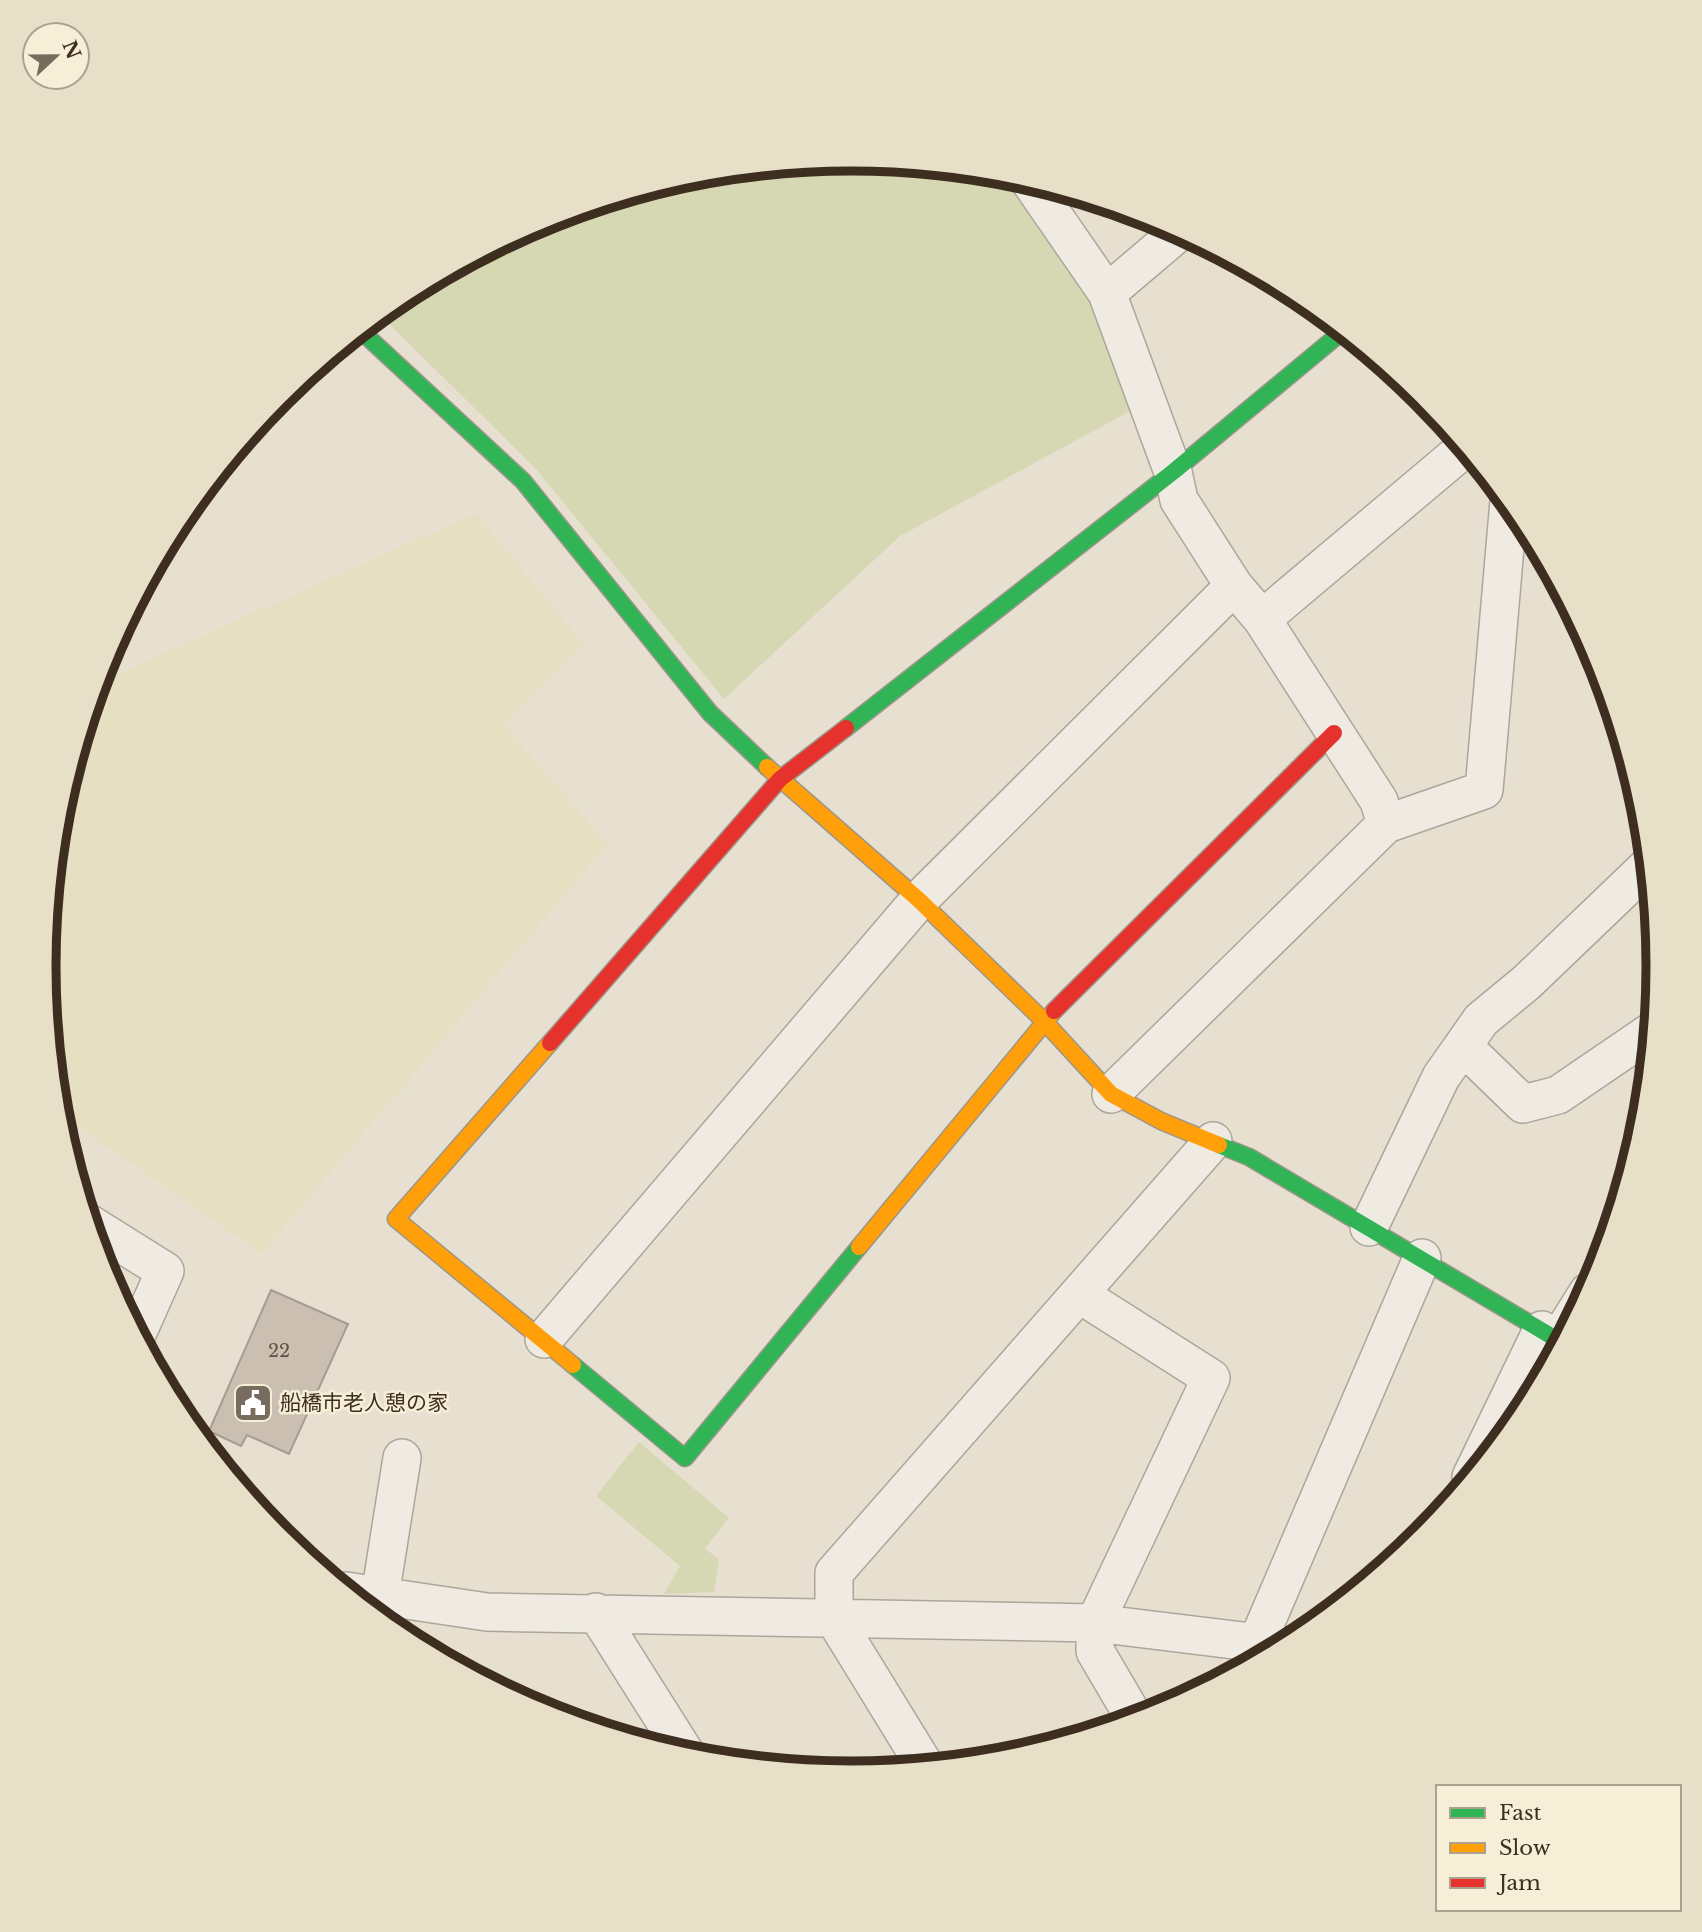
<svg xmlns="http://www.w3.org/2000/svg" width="1702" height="1932" font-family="'Libre Baskerville','Noto Sans JP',serif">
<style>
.farmland{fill:#e6dfc2}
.green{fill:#d6d7b3}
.building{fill:#cbbfb2;stroke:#a89c90;stroke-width:2}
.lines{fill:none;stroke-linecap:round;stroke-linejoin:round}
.street-casing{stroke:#ada599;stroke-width:40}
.fast-casing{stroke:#9c958a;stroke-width:19}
.slow-casing{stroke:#9c958a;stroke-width:19}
.jam-casing{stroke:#9c958a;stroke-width:19}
.street{stroke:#efebe3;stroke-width:37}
.fast{stroke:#30b455;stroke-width:16}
.slow{stroke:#ff9f0a;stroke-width:16}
.jam{stroke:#e5322d;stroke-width:16}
.labels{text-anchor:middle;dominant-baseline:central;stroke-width:5;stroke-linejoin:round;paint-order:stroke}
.number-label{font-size:18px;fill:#605244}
.poi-label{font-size:21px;fill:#3d2e20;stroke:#f7eed8;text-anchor:start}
.rim{fill:none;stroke:#3d2e20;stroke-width:9}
</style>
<rect width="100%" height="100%" fill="#e7e0d1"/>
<!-- farmland -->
<path class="farmland" d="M476 513 584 644 504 725 608 844 262 1254 58 1113 44 966 59 808 97 683Z"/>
<!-- green -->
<path class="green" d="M851 159 1003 174 1096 301 1132 410 900 536 724 699 536 469 379 314 403 295 542 220 694 174Z
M639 1442 729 1518 705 1548 719 1560 714 1592 664 1594 680 1566 596 1496Z"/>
<!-- building -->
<path class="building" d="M271 1290 348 1324 289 1454 247 1435 241 1446 209 1431Z"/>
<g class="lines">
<defs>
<path id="street" d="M1029 180 1107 293 1173 472 1179 500 1234 586 1262 619 1379 801 1386 824
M1107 293 1180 231
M1262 619 1465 448
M1463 1046 1523 1104 1558 1095 1652 1031
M1111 1094 1386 824 1484 790 1509 501
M90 1224 165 1271 137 1334
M1369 1227 1441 1077 1481 1020 1527 982 1648 866
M1079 1294 1211 1378 1095 1623V1651L1135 1719
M544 1339 919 900 1234 586
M1558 1340 1588 1292
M1471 1477 1542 1330
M346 1591 487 1612 1095 1623 1284 1646
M380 1596 402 1458
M596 1612 687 1756
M1266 1655 1257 1643 1422 1258
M925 1766 834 1618V1573L1213 1141"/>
<path id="fast" d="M360 330 523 481 710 713 767 767
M846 728 1173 472 1343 331
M1219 1145 1249 1157 1561 1342
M573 1365 685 1458 859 1247"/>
<path id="slow" d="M767 767 919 900 1044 1021 1111 1094 1161 1121 1219 1145
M550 1043 396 1219 573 1365
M859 1247 1054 1011"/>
<path id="jam" d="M1054 1011 1334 733
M550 1043 780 779 846 728"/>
</defs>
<!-- street casing -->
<use href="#street" class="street-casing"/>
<!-- fast casing -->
<use href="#fast" class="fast-casing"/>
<!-- slow casing -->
<use href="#slow" class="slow-casing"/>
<!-- jam casing -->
<use href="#jam" class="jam-casing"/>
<!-- street -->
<use href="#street" class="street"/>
<!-- fast -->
<use href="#fast" class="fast"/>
<!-- slow -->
<use href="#slow" class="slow"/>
<!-- jam -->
<use href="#jam" class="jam"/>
</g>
<!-- icons -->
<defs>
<symbol id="civic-square" viewBox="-11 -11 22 22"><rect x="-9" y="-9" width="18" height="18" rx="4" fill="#786c5e" stroke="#f7eed8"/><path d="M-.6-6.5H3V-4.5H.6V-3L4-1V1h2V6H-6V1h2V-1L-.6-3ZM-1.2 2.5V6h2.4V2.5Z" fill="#fff"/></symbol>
</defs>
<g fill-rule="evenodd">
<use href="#civic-square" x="231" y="1381" width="44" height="44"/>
</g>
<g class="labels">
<!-- number labels -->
<g class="number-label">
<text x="279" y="1351">22</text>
</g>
<!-- poi labels -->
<g class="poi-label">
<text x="280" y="1403">船橋市老人憩の家</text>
</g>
</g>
<!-- crop -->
<path d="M0 0H1702V1932H0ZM56 966a795 795 0 1 1 1590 0a795 795 0 1 1-1590 0Z" fill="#e8dfc9" fill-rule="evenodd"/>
<path class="rim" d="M56 966a795 795 0 1 1 1590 0a795 795 0 1 1-1590 0Z"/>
<!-- legend -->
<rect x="1436" y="1785" width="245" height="126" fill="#f7eed8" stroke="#ada18e" stroke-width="2"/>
<rect x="1450" y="1808" width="35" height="10" fill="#30b455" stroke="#ada18e" stroke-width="2"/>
<text x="1499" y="1820" font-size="21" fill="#3d2e20">Fast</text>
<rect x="1450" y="1843" width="35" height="10" fill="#ff9f0a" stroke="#ada18e" stroke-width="2"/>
<text x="1499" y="1855" font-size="21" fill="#3d2e20">Slow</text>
<rect x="1450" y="1878" width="35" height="10" fill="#e5322d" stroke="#ada18e" stroke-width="2"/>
<text x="1499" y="1890" font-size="21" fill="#3d2e20">Jam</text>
<!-- north arrow -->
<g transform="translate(56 56) rotate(68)"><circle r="33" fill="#f7eed8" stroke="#ada18e" stroke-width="2"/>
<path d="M0-5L12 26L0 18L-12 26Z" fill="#786c5e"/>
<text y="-10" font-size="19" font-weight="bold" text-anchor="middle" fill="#3d2e20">N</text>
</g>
</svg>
